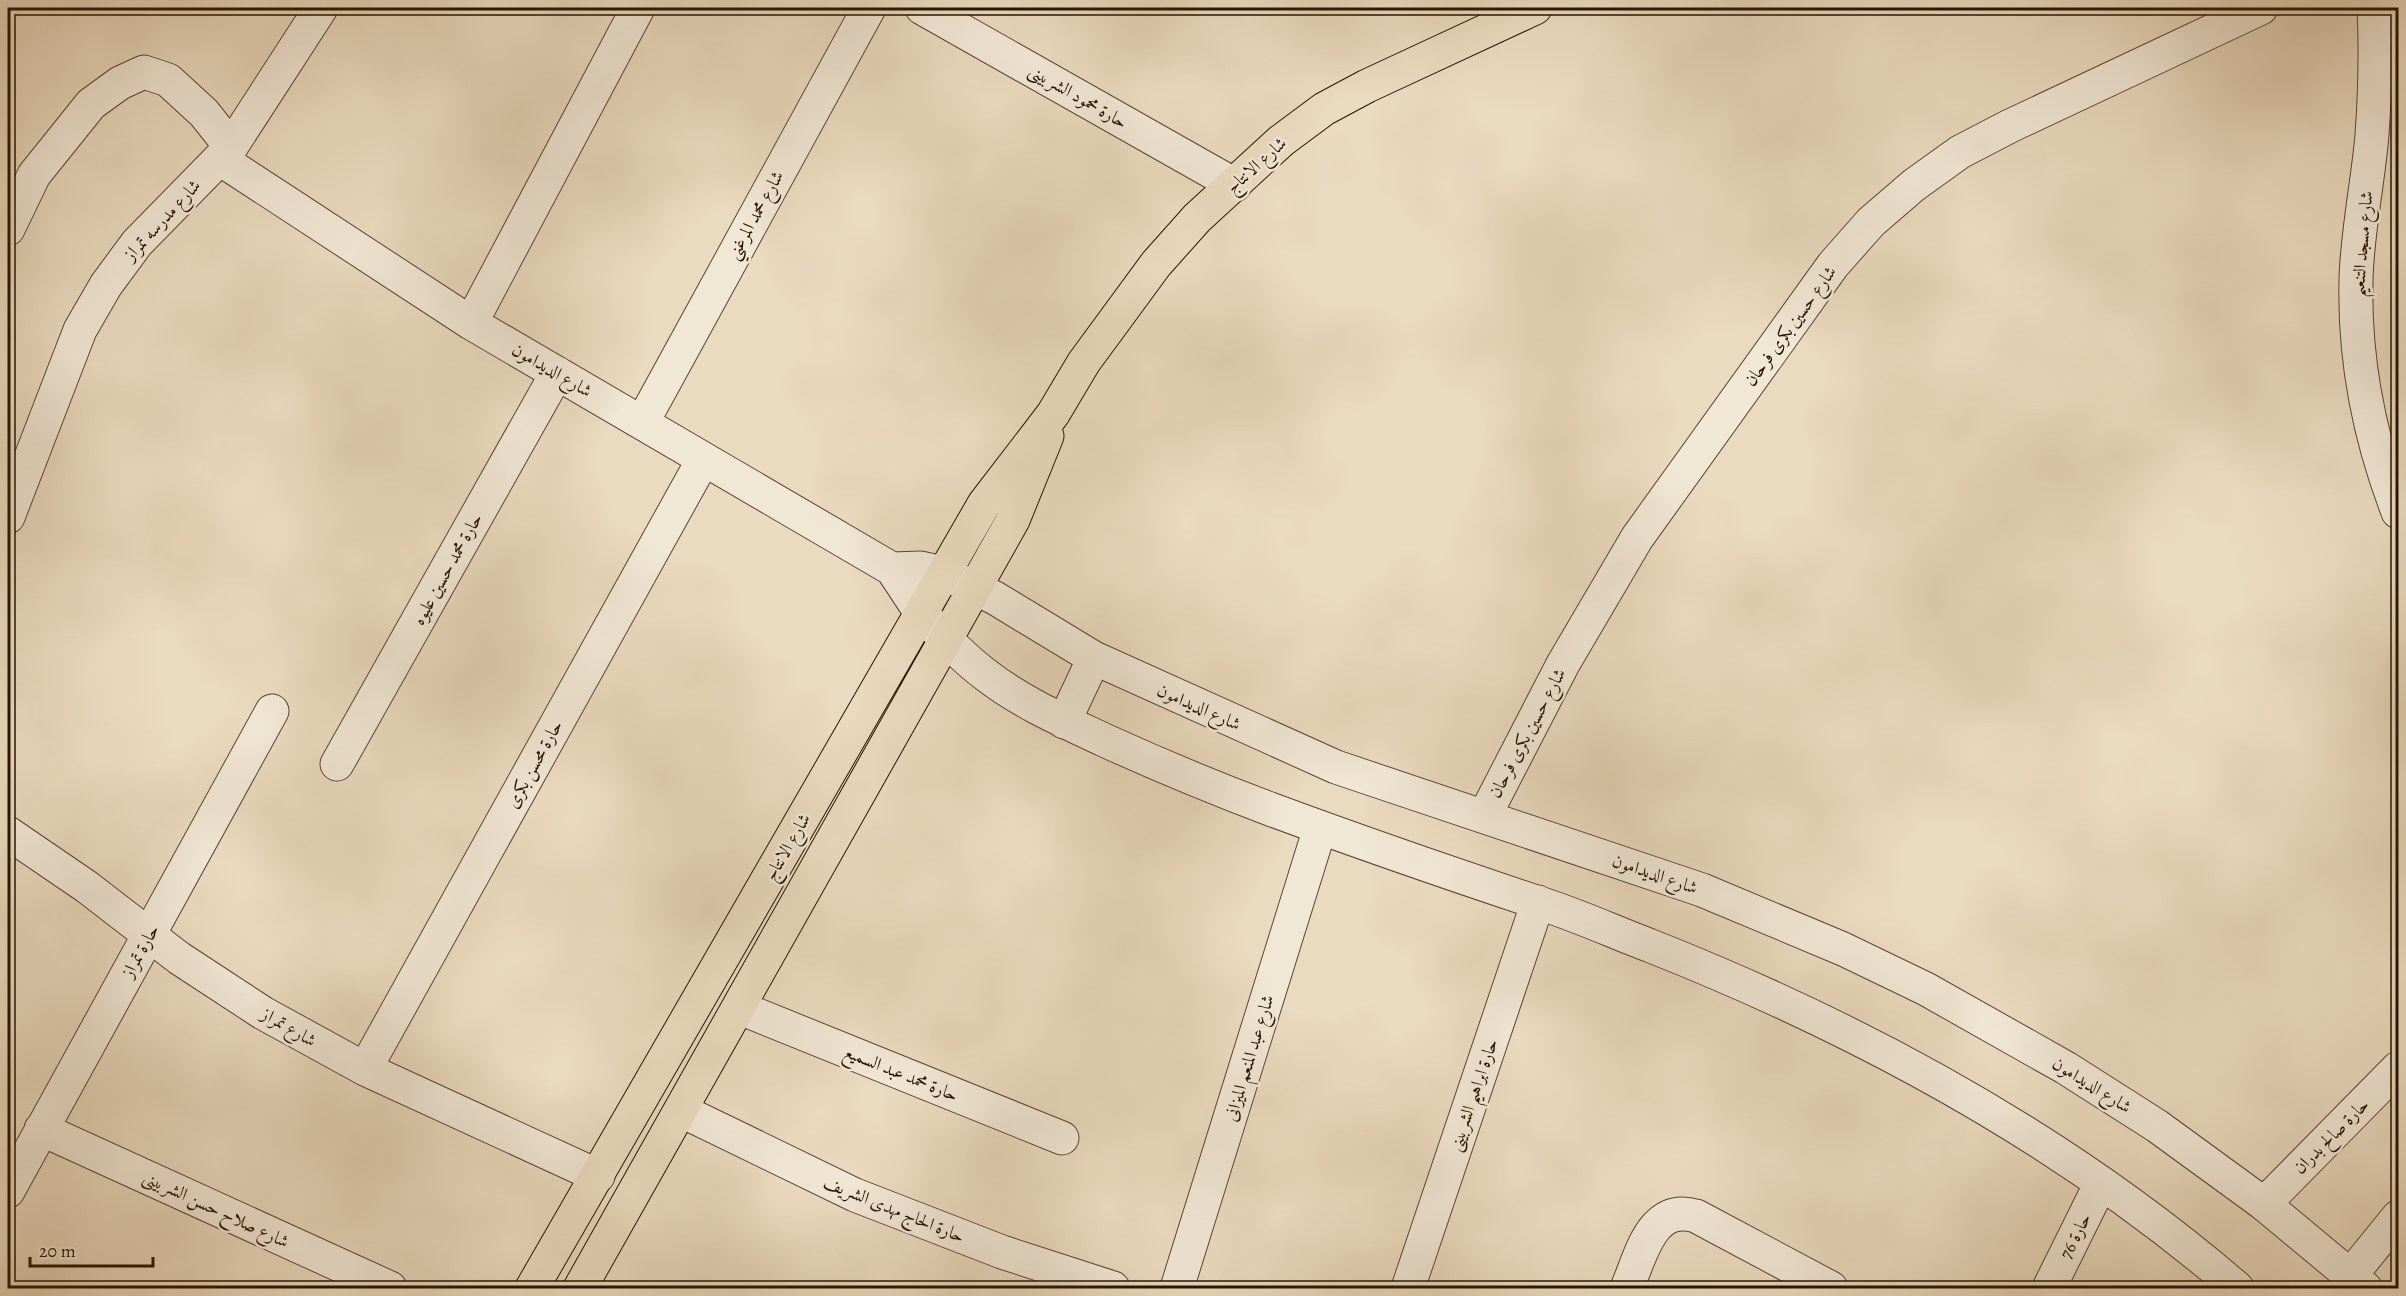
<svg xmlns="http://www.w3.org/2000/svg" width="2406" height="1296" font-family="Alegreya,Amiri,serif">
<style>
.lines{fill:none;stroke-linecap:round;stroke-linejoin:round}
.minor-casing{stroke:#574630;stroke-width:35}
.tertiary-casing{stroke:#574630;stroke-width:35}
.primary-casing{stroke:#261401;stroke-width:35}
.minor{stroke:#f1e7d5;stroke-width:33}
.tertiary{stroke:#f1e7d5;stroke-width:33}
.primary{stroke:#eadabf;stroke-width:33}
.labels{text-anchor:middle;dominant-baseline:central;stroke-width:5;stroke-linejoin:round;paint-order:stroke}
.street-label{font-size:18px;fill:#261401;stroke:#f1e7d5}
</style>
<rect width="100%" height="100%" fill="#eadabf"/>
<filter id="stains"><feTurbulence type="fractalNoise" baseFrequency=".00333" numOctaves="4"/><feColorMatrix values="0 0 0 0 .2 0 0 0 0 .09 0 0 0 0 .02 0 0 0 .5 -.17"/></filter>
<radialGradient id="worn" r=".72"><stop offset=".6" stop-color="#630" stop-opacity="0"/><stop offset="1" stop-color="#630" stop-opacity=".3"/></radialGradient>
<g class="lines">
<defs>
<path id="minor" d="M922 8 1235 185
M2374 8C2376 50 2375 93 2372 135 2368 183 2357 232 2356 280 2354 359 2370 439 2398 512
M220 159 471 323 892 569 921 613
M8 229 34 175 91 104 120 83 144 72 168 80 204 113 231 147
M471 323 638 8
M642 423 869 8
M8 517 80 330 106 285 137 243 231 147 321 8
M892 569 921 568 944 573
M337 764 557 373
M1485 815 1563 664 1637 538 1833 265 1871 222 1914 185 1960 152 2010 126 2261 8
M8 833 87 887 179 958 263 1013 365 1069 598 1176
M740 1008 1062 1138
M365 1069 703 460
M682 1111 855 1195 1002 1252 1113 1288
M41 1129 390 1288
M8 1191 272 711
M2264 1204 2398 1068
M2350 1276 2398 1217
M1177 1288 1320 828
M1408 1288 1538 902
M1627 1288C1641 1256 1651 1203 1696 1216L1831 1288
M2049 1288 2101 1183"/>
<path id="tertiary" d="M948 575 995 598 1094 658 1336 767 1702 890 1843 949 1926 989 2066 1068 2157 1126 2264 1204 2365 1288
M921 613C942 636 962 657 986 675 1022 703 1064 721 1104 740 1159 765 1214 788 1270 809 1359 842 1449 873 1539 903 1577 915 1614 932 1651 946 1863 1030 2064 1139 2237 1288
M1064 722 1094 658"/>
<path id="primary" d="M532 1288 984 504 1053 414 1084 362 1156 264 1197 218 1281 141 1324 109 1367 86 1535 8
M580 1288 1013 520 1047 436"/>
</defs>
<!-- minor casing -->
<use href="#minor" class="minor-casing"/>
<!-- tertiary casing -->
<use href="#tertiary" class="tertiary-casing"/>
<!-- primary casing -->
<use href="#primary" class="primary-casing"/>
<!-- minor -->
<use href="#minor" class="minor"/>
<!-- tertiary -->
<use href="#tertiary" class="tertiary"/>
<!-- primary -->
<use href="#primary" class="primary"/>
</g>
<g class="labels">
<!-- street labels -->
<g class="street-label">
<text transform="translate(1078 96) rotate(30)">حارة محمود الشربينى</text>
<text transform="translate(1256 165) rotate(-42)">شارع الانتاج</text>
<text transform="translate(755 215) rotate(-61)">شارع محمد المرغني</text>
<text transform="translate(162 220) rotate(-47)">شارع مدرسه تمراز</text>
<text transform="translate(2362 244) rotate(-85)">شارع مسجد التنعيم</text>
<text transform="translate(1790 326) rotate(-54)">شارع حسين بكرى فرحان</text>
<text transform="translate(552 370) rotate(30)">شارع الديدامون</text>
<text transform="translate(447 569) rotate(-61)">حارة محمد حسين عليوه</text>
<text transform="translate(1199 707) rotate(24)">شارع الديدامون</text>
<text transform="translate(1527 733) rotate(-62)">شارع حسين بكرى فرحان</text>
<text transform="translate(534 764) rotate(-61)">حارة محسن بكرى</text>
<text transform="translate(787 847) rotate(-60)">شارع الانتاج</text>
<text transform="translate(1655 874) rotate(19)">شارع الديدامون</text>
<text transform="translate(140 951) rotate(-61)">حارة تمراز</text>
<text transform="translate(289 1027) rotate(30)">شارع تمراز</text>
<text transform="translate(1249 1058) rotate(-73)">شارع عبد المنعم الميزانى</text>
<text transform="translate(901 1073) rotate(22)">حارة محمد عبد السميع</text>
<text transform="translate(2092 1085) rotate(32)">شارع الديدامون</text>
<text transform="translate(1473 1095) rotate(-71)">حارة ابراهيم الشربينى</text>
<text transform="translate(2331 1136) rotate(-45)">حارة صالح بدران</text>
<text transform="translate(216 1209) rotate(25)">شارع صلاح حسن الشربينى</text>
<text transform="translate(894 1209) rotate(22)">حارة الحاج مهدى الشريف</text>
<text transform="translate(2075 1236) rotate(-64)">حارة 76</text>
</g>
</g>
<!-- margin -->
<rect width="2406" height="1296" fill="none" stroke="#eadabf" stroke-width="30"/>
<rect x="9" y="9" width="2388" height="1278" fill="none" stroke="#261401" stroke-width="3"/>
<rect x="15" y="15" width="2376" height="1266" fill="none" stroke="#261401" stroke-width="1.5"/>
<!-- scale -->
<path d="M30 1257v9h123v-9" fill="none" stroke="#261401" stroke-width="3"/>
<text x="39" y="1257" font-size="18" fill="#261401" stroke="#f1e7d5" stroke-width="4.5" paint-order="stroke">20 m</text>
<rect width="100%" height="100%" filter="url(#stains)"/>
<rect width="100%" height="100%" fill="url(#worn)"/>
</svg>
